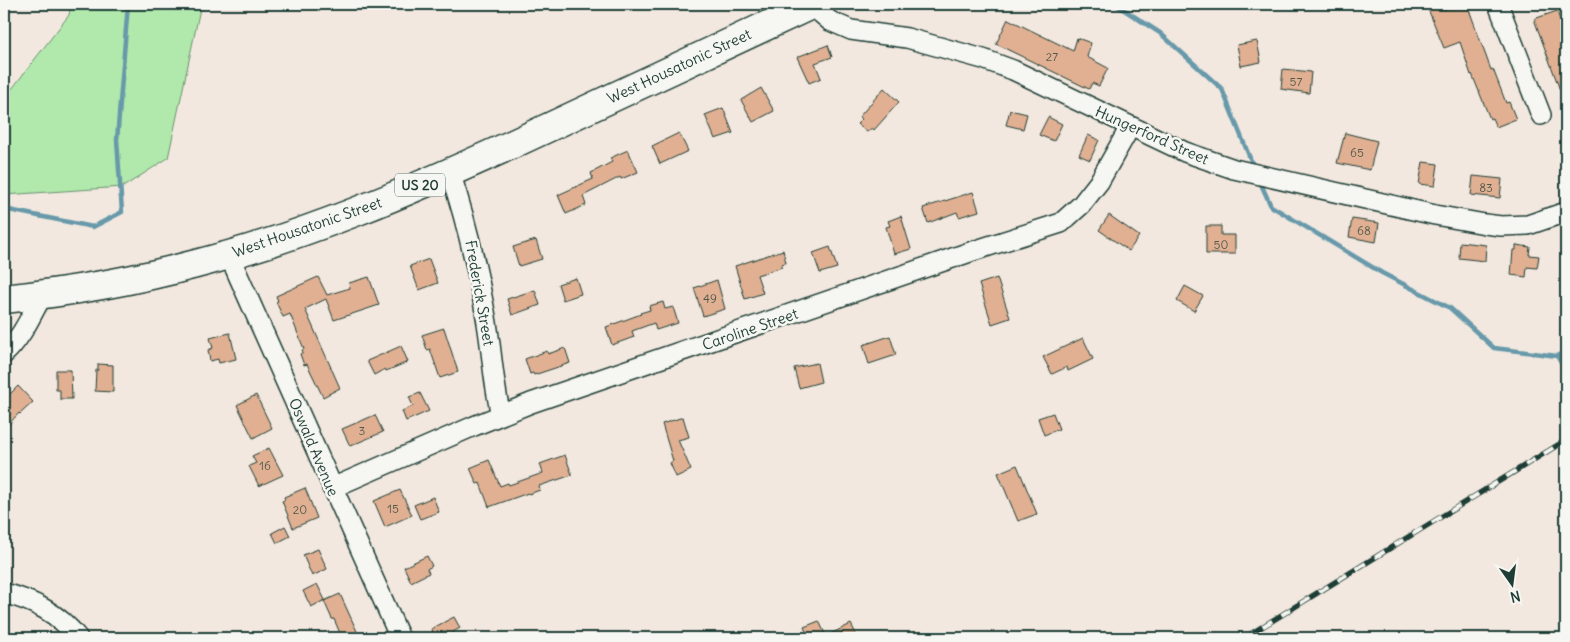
<svg xmlns="http://www.w3.org/2000/svg" width="1570" height="642" font-family="Delius,sans-serif">
<style>
.green{fill:#b1e8ab;stroke:#689270}
.lines{fill:none;stroke-linecap:round;stroke-linejoin:round}
.stream{stroke:#6899aa;stroke-width:4.5}
.building{fill:#e1b092;stroke:#1f3d34}
.minor-casing{stroke:#1f3d34;stroke-width:22}
.highway-casing{stroke:#1f3d34;stroke-width:31}
.minor{stroke:#f6f6f2;stroke-width:19}
.highway{stroke:#f6f6f2;stroke-width:28}
.rail-casing{stroke:#1f3d34;stroke-width:5.5}
.rail{stroke:#f6f6f2;stroke-width:4;stroke-dasharray:11;stroke-linecap:butt}
.labels{text-anchor:middle;dominant-baseline:central;stroke-width:5;stroke-linejoin:round;paint-order:stroke}
.number-label{font-size:12px;fill:#505a4c}
.shield{fill:#f6f6f2;stroke:#60746d;stroke-width:1}
.shield-label{font-size:14px;font-weight:bold;fill:#1f3d34}
.street-label{font-size:15px;fill:#1f3d34;stroke:#f6f6f2}
</style>
<rect width="100%" height="100%" fill="#f2e8df"/>
<filter id="ink" filterUnits="userSpaceOnUse"><feTurbulence type="fractalNoise" baseFrequency=".02" numOctaves="2"/><feDisplacementMap in="SourceGraphic" scale="10" xChannelSelector="R" yChannelSelector="G"/><feConvolveMatrix kernelMatrix="1 2 1 2 8 2 1 2 1" color-interpolation-filters="sRGB"/></filter>
<g filter="url(#ink)">
<!-- green -->
<path class="green" d="M71 4H201L168 158 123 187 4 195V95L8 94 69 15Z"/>
<g class="lines">
<!-- stream -->
<path class="stream" d="M873 4 876 6 887 4
M1115 4 1160 33 1222 89 1254 168
M1260 182 1271 206 1382 273 1450 308 1494 348 1557 356 1566 351
M4 209 93 227 122 212 117 140 128 4
M1557 356 1566 371"/>
</g>
<!-- building -->
<path class="building" d="M1426 4H1442L1444 10 1459 4H1467L1491 70 1493 69 1506 103 1509 102 1516 119 1496 127 1492 118 1490 119 1472 74 1471 75 1460 42 1444 48Z
M1557 11 1566 38V101H1564L1534 19Z
M1008 19 1073 51 1077 38 1091 43 1087 57 1108 68 1099 86 1092 83 1089 89 996 44Z
M1257 41 1261 62 1241 66 1237 45Z
M828 45 832 57 815 63 821 78 809 83 797 57Z
M1283 69 1311 72 1309 93 1281 89Z
M761 88 774 111 753 122 741 100Z
M884 88 899 102 874 130 872 128 867 132 857 124 862 119 859 117Z
M723 108 733 133 715 139 705 115Z
M1010 110 1027 114 1023 129 1006 125Z
M1048 117 1062 124 1054 141 1039 135Z
M679 133 688 151 660 164 652 146Z
M1345 133 1377 141 1370 170 1337 163Z
M1088 135 1099 140 1090 160 1079 155Z
M628 150 638 172 621 179 620 177 583 196 586 205 566 214 558 195 593 179 591 173 612 162 610 158Z
M1423 162 1438 164 1435 186 1419 184Z
M1473 176 1502 179 1500 198 1471 195Z
M973 192 979 211 959 217 957 212 928 223 923 208Z
M1109 215 1139 236 1129 251 1099 230Z
M901 216 911 249 894 254 886 227 890 226 888 221Z
M1352 219 1379 223 1376 242 1349 237Z
M1206 226H1221V235H1235V254H1206Z
M536 240 542 259 519 266 513 247Z
M1460 242 1486 245 1485 261 1459 258Z
M1516 245 1530 247 1529 255 1539 256 1537 268 1527 267 1526 277 1511 275 1513 250H1516Z
M830 247 837 268 820 273 813 253Z
M783 250 786 263 781 264 782 267 757 275 763 293 745 299 735 266Z
M429 259 438 283 419 290 410 266Z
M318 277 327 295 350 288 349 283 369 277 379 305 334 320 326 299 305 309 340 388 323 397 307 364 304 365 300 354 303 352 302 350 304 349 290 314 283 317 276 302 278 301 276 296Z
M576 278 581 294 563 300 558 284Z
M997 278 1010 318 992 324 979 284Z
M717 280 725 309 703 316 694 288Z
M1185 286 1203 296 1194 311 1177 301Z
M535 290 540 305 512 315 507 299Z
M663 302 665 309 673 307 678 323 656 330 654 323 632 331 634 337 612 345 606 327 641 314 640 313 650 310 649 306Z
M444 328 458 372 440 378 430 349 427 350 422 335Z
M230 333 236 359 219 363 218 359 210 361 208 350 213 348 210 338Z
M890 336 896 355 869 364 863 345Z
M1083 338 1093 359 1068 371 1067 367 1052 374 1043 357Z
M401 346 408 362 386 371 385 369 374 375 367 361Z
M565 348 570 363 534 375 533 373 530 374 525 359 547 351 548 354Z
M817 363 821 382 799 388 794 368Z
M98 364 113 365V392L95 391 96 370H98Z
M56 370H71L72 399H60V390H56Z
M18 386 33 402 20 414 19 413 4 429V400Z
M420 393 429 411 406 421 402 411 413 406 409 397Z
M256 395 272 428 253 438 237 405Z
M1053 413 1059 429 1044 435 1038 418Z
M375 415 383 432 350 446 342 429Z
M683 417 689 437 678 440 691 470 676 477 670 463 673 461 662 424Z
M269 448 283 475 259 486 249 466 256 463 252 456Z
M565 455 572 475 539 486 540 490 529 494 528 493 489 507 480 483 477 484 470 468 489 460 500 486 508 483 509 485 543 473 540 464Z
M1017 465 1037 514 1018 521 998 473Z
M305 488 317 518 293 528 282 501 285 500 284 497Z
M400 490 412 515 385 527 374 501Z
M433 497 439 512 420 519 414 505Z
M285 526 290 536 277 543 272 533Z
M318 549 327 569 312 576 303 555Z
M427 556 432 566 427 569 429 573 411 582 404 567Z
M317 584 325 600 311 607 303 591Z
M340 594 360 638H342L334 619H332L324 601Z
M454 617 460 628 453 632 455 635 448 638H435L431 629Z
M819 621 826 636 851 624 858 638H809L804 627Z"/>
<g class="lines">
<defs>
<path id="minor" d="M1498 4 1541 115
M811 5 830 21 851 30 907 38 983 59 1013 70 1185 152 1234 169 1435 215 1485 224 1501 226 1528 225 1566 212
M450 172C466 220 477 267 486 317 492 350 493 383 501 415
M229 255 400 638
M4 354C21 339 32 314 43 294
M332 488 474 426 531 403 970 252 1061 223 1081 205 1099 182 1130 127
M4 593C34 601 58 613 78 638"/>
<path id="highway" d="M4 299C69 292 133 281 196 264 306 236 410 191 513 144 613 98 713 50 813 4"/>
</defs>
<!-- minor casing -->
<use href="#minor" class="minor-casing"/>
<!-- highway casing -->
<use href="#highway" class="highway-casing"/>
<!-- minor -->
<use href="#minor" class="minor"/>
<!-- highway -->
<use href="#highway" class="highway"/>
<defs>
<path id="rail" d="M1244 638 1566 440"/>
</defs>
<!-- rail casing -->
<use href="#rail" class="rail-casing"/>
<!-- rail -->
<use href="#rail" class="rail"/>
</g>
</g>
<g class="labels">
<!-- number labels -->
<g class="number-label">
<text x="1052" y="56">27</text>
<text x="1296" y="81">57</text>
<text x="1357" y="152">65</text>
<text x="1486" y="187">83</text>
<text x="1364" y="230">68</text>
<text x="1221" y="244">50</text>
<text x="710" y="298">49</text>
<text x="362" y="430">3</text>
<text x="265" y="465">16</text>
<text x="393" y="508">15</text>
<text x="300" y="509">20</text>
</g>
<!-- shield labels -->
<rect class="shield" x="395" y="173.5" width="50" height="23" rx="4"/>
<g class="shield-label">
<text x="420" y="185">US 20</text>
</g>
<!-- street labels -->
<g class="street-label">
<text transform="translate(679 66) rotate(-25)">West Housatonic Street</text>
<text transform="translate(1152 135) rotate(24)">Hungerford Street</text>
<text transform="translate(307 227) rotate(-19)">West Housatonic Street</text>
<text transform="translate(480 293) rotate(80)">Frederick Street</text>
<text transform="translate(750 329) rotate(-19)">Caroline Street</text>
<text transform="translate(314 447) rotate(67)">Oswald Avenue</text>
</g>
</g>
<!-- margin -->
<rect width="1570" height="642" fill="none" stroke="#f6f6f2" stroke-width="20"/>
<rect x="10" y="10" width="1550" height="622" fill="none" stroke="#1f3d34" stroke-width="2" filter="url(#ink)"/>
<!-- north arrow -->
<g transform="translate(1512 584) rotate(166)" stroke="#f6f6f2" stroke-width="4" paint-order="stroke">
<path d="M0-4L9 19L0 12L-9 19Z" fill="#1f3d34"/>
<text y="-8" font-size="14" font-weight="bold" text-anchor="middle" fill="#1f3d34">N</text>
</g>
</svg>
